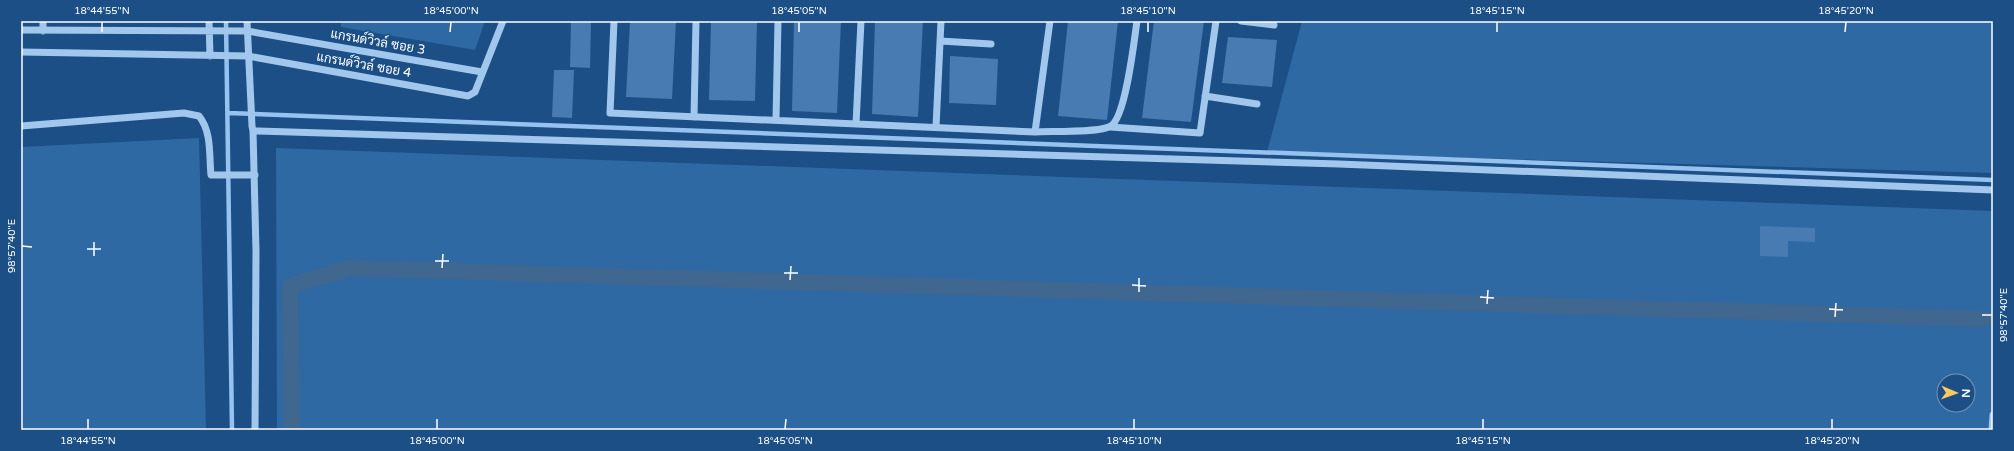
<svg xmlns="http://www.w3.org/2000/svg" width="2014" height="451" font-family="'Varela Round',Sarabun,sans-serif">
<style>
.green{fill:#2e69a4;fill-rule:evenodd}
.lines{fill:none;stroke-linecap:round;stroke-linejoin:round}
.stream{stroke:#95c2ee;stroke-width:4.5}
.canal{stroke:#40678f;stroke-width:16}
.building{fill:#477bb1}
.minor{stroke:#a2c7ec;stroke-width:7}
.ticks{fill:none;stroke:#fff;stroke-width:1.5}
.labels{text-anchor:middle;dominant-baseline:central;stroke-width:3;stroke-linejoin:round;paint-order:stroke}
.street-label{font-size:13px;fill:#fff;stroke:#1b4f86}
.neatline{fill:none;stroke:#fff;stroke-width:1.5}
.ticks-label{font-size:10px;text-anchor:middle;fill:#fff}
</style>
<rect width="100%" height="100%" fill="#1b4f86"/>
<!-- green -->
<path class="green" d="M341 21H485L475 50 341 27Z
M1302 21H1993V173L1267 152Z
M199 138 206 430H21V147Z
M276 148 1993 211V430H277ZM1944 381H1968V405H1944Z"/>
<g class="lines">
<!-- stream -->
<path class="stream" d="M226 21 232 430
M228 113 1993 180"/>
<!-- canal -->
<path class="canal" d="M292 430 290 286 349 268 1985 319"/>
</g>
<!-- building -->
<path class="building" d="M571 21H591L590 68 570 67Z
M630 21H676L672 99 626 97Z
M711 21H757L755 101 709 100Z
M794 21H841L837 113 792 111Z
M875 21H923L918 117 872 114Z
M1068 21H1118L1107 120 1058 116Z
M1154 21H1204L1191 122 1142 118Z
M1228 37 1277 40 1272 87 1222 83Z
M950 56 998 59 996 105 949 103Z
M554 70H574L572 118 552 117Z
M1760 226 1815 228V242L1788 241V257L1760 256Z"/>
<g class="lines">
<!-- minor -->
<path class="minor" d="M43 21V31
M209 21 210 56
M247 21 252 126 253 131H258L1339 164 1993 190
M614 21 610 113 1035 132C1050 131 1100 133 1111 126 1126 116 1134 41 1137 21
M1241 21 1274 25
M21 30 247 31 482 72
M940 41 991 44
M21 52 248 56 468 96 475 92 503 21
M1205 96 1257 104
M694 117 696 21
M776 120 778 21
M856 124 861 21
M21 126 184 113 199 116C212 132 209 156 211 175H255
M936 127 941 21
M1110 127 1200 133 1216 21
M253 131 256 251 255 430
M1035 132 1050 21
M1992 430 1993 415"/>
</g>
<!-- ticks -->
<path class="ticks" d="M102 32V22M450 32 451 22M799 32V22M1148 32V22M1497 32V22M1845 32 1846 22M22 246 32 247M87 249H101M94 256V242M435 261H449M442 268 443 254M784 273H798M790 280 791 266M1132 285 1146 286M1139 292V278M1480 297 1494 298M1487 304 1488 290M1829 309 1843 310M1982 315H1992M1835 317 1836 303M88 429V419M437 429V419M785 429 786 419M1134 429V419M1483 429V419M1832 429V419"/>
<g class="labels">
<!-- street labels -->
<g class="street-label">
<text transform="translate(378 42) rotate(10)">แกรนด์วิวล์ ซอย 3</text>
<text transform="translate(364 65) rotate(10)">แกรนด์วิวล์ ซอย 4</text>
</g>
</g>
<!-- border -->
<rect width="2014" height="451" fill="none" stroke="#1b4f86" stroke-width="44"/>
<!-- north arrow -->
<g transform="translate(1956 393) rotate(92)"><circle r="19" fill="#1b4f86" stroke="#7695b6"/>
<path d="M0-3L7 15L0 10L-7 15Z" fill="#fdc85e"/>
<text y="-6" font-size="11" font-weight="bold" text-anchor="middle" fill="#ffffff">N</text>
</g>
<rect x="22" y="22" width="1970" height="407" class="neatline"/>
<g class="ticks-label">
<text x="102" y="14">18°44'55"N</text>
<text x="451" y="14">18°45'00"N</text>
<text x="799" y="14">18°45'05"N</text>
<text x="1148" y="14">18°45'10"N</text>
<text x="1497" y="14">18°45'15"N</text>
<text x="1846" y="14">18°45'20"N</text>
<text transform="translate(11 246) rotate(-90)" y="4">98°57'40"E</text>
<text transform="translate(2003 315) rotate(-90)" y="4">98°57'40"E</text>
<text x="88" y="444">18°44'55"N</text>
<text x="437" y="444">18°45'00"N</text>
<text x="785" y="444">18°45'05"N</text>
<text x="1134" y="444">18°45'10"N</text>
<text x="1483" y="444">18°45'15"N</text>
<text x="1832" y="444">18°45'20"N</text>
</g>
</svg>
